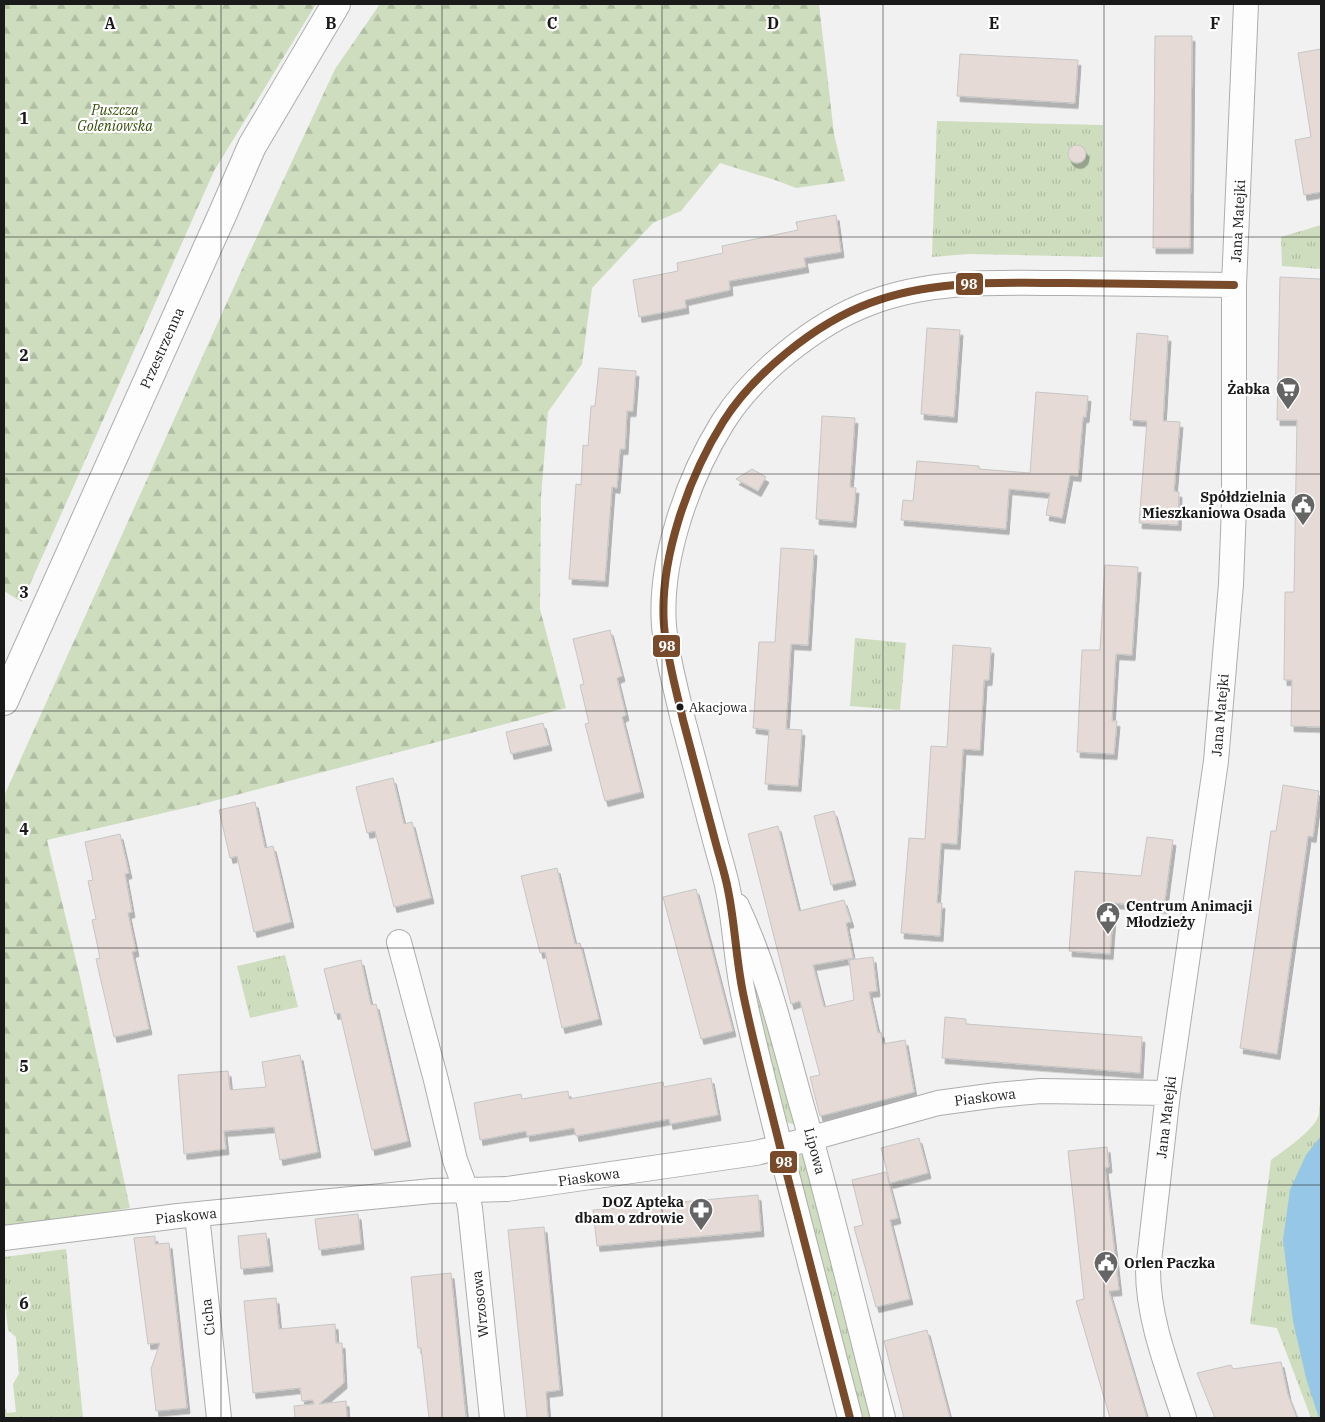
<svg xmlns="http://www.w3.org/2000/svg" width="1325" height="1422" font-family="'IBM Plex Serif',serif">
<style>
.forest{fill:url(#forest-firs)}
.park{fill:url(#park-tufts)}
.water{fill:#97c7e6}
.building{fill:#e5dad5;stroke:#c6c6c6;filter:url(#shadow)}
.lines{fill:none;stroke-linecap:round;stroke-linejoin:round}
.street-casing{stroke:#adadad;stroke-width:26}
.secondary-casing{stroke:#adadad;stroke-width:30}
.street{stroke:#fdfdfd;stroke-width:24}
.secondary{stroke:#fdfdfd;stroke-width:28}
.bus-1-casing{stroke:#fff;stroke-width:11}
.bus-1{stroke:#7a4b2a;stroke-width:8}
.grid{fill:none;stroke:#1a1a1b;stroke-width:1;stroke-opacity:0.55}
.bus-dot{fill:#1a1a1b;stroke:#fff;stroke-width:2}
.labels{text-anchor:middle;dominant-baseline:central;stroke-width:4.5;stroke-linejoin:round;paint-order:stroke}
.bus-label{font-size:13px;fill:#1a1a1b;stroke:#fff;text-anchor:start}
.park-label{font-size:14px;font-style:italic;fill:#304b00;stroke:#fff}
.street-label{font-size:14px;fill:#1a1a1b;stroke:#fff}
.poi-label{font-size:14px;font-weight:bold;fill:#1a1a1b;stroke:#fff;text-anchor:end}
.grid-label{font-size:16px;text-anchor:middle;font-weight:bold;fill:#1a1a1b;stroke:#fff;stroke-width:4.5;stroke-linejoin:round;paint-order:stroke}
.line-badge{stroke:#fff;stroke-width:2}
.badge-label{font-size:14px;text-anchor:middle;font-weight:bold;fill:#fff}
</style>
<defs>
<pattern id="forest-firs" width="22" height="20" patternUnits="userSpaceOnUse" patternTransform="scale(1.25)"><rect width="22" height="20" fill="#cdddbd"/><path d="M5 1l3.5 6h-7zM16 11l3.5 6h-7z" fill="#afbda2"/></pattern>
<pattern id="park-tufts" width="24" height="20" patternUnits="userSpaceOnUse" patternTransform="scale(1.25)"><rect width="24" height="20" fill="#cdddbd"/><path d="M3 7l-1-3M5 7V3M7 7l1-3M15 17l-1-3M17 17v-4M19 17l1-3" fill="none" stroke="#afbda2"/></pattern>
<filter id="shadow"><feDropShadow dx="3" dy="5.5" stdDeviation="0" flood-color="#0004"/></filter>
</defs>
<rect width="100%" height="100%" fill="#f1f1f1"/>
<!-- forest -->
<path class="forest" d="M4 4H316L214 171 22 602 4 591Z
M380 4H819L834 134 845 181 796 188 778 181 720 163 681 211 653 223 592 288 582 364 548 412 541 496 540 609 566 708 198 805 47 840 80 977 130 1208 63 1220 4 1226V796L247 258 335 69Z"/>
<!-- park -->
<path class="park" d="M937 121 1103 125V257L968 254 932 257Z
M1321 225V269L1282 266 1281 237Z
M855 638 906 643 900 710 850 706Z
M744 949H750L796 1122 793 1124 785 1122Z
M285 955 298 1007 250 1018 237 966Z
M1321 1102V1418H1311L1277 1328 1250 1324 1271 1160C1282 1152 1314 1130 1318 1117 1320 1112 1318 1107 1321 1102Z
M799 1155 805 1156 876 1418H857L792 1160Z
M66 1249 83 1418H4V1409H6L7 1413 16 1412 13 1384 19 1374 16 1337 8 1330 4 1295V1257Z"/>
<!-- water -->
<path class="water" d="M1321 1136V1418H1319L1306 1378 1293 1321 1283 1240 1290 1190 1306 1155Z"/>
<!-- building -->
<path class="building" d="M1155 36H1192L1190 248H1153Z
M1321 49V192L1304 195 1295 140 1311 137 1298 53Z
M960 54 1078 60 1075 103 957 96Z
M1068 154a9 9 0 1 1 18 0a9 9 0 1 1-18 0Z
M836 215 841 252 804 258 806 267 729 281 730 290 685 300 686 308 639 317 633 280 678 271 677 263 723 253 722 246 798 230 796 222Z
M1280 277 1321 279V727L1291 726 1292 680H1284L1285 592H1294L1297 420H1277Z
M927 328 960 330 954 417 921 414Z
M1137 333 1168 336 1163 421 1180 422 1174 491 1179 492 1178 525 1139 523 1147 421 1130 420Z
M599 368 636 371 633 411H627L625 449H620L617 488 612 487 605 581 569 579 576 484 581 485 583 445 588 446 591 406H595Z
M1036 392 1088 396 1086 417H1083L1078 476 1070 475 1062 518 1046 515 1050 493 1009 489 1006 529 901 520 903 500 913 501 917 461 979 466V469L1030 473Z
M822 416 855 418 850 487 856 488 853 522 816 519Z
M752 469 766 477 758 491 736 479Z
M781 548 814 550 808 645 791 644 786 729 802 730 798 786 765 784 769 730 753 728 759 642H775Z
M1105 565 1138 567 1132 655 1116 654 1112 721H1117L1114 754 1077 752 1082 650H1100Z
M610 630 622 676 617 678 626 715 622 717 641 792 605 801 585 724 589 723 580 685 584 684 573 639Z
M953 645 991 648 989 680H984L980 750 963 749 957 844 941 843 937 903H942L940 936 901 933 909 838 925 839 931 746 947 747Z
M543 723 549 745 511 754 506 732Z
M393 778 404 824 412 822 431 898 394 907 375 831 367 833 356 787Z
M1283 785 1319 791 1313 837 1308 836 1277 1054 1240 1048 1271 831H1276Z
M255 802 265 848 273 846 291 922 254 932 237 856 230 858 219 810Z
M834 811 853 880 831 885 814 816Z
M778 826 799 911 844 900 851 922 846 923 853 958 813 965 824 1007 854 1000 849 960 873 957 877 991 869 992 878 1033 881 1032 883 1044 905 1040 914 1092 820 1116 810 1077 820 1075 800 1001 791 1004 748 834Z
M120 834 129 873 125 874 132 912 128 913 136 951 132 952 149 1029 114 1037 96 959 100 958 92 920 96 919 88 881 93 880 85 842Z
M1147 837 1173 840 1164 908 1114 903 1110 954 1069 951 1075 871 1141 876Z
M557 868 575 944 580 943 599 1019 562 1028 545 952 540 953 521 876Z
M696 889 733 1031 701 1039 663 897Z
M361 960 371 1005 376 1004 408 1141 372 1150 340 1013 335 1014 324 969Z
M945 1017 966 1019V1024L1142 1037 1140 1073 942 1058Z
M300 1055 318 1152 280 1160 274 1127 224 1131 226 1149 184 1154 178 1075 228 1071 230 1090 266 1087 262 1062Z
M711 1078 718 1115 670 1124 669 1119 576 1136 574 1128 527 1136 526 1131 480 1140 474 1103 521 1094 522 1099 568 1091 569 1099 663 1082 664 1087Z
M919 1138 928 1173 890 1183 881 1148Z
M1107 1147 1109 1167 1105 1168 1119 1290 1109 1291 1147 1418H1110L1076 1301 1084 1299 1068 1151Z
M886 1172 898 1218 890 1220 910 1299 876 1307 854 1227 863 1225 852 1180Z
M758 1195 761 1231 597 1246 593 1210Z
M358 1214 361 1244 319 1250 315 1219Z
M544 1227 560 1390 546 1392 548 1418H527L508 1230Z
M266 1233 270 1266 241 1269 238 1236Z
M155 1236V1244L169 1243 187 1408 156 1411 151 1369 160 1343 148 1344 134 1238Z
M451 1273 466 1418H429L421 1348H418L411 1277Z
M276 1298 279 1329 335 1324 336 1343H342L344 1383 319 1404 346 1401 347 1418H295L294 1406 314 1404 313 1400 302 1401 300 1388 253 1393 244 1301Z
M927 1330 950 1418H904L884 1341Z
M1281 1362 1288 1395 1297 1418H1215L1197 1373 1231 1365 1233 1369Z"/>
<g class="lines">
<defs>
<path id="street" d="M737 906C766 968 781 1031 799 1096 830 1203 855 1311 883 1418
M399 942 436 1080 455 1160 466 1190 470 1208 492 1418
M197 1215 219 1418
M4 1238 178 1216 432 1191 507 1189 756 1153 780 1147 938 1103 997 1095 1041 1091 1168 1093
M850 1418C828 1331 805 1243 782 1155 769 1101 754 1047 743 993 736 959 735 924 728 890 725 874 720 859 716 844 705 802 694 761 683 720 676 689 667 658 664 626 659 560 688 478 723 422 753 374 816 323 870 303 933 279 1001 283 1067 283 1123 284 1179 284 1234 285
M1184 1418C1169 1371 1148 1321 1148 1270L1168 1093 1216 761 1231 584 1234 507V285L1246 4"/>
<path id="secondary" d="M4 701 223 213 252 146 336 4"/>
</defs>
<!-- street casing -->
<use href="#street" class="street-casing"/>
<!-- secondary casing -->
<use href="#secondary" class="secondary-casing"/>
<!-- street -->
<use href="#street" class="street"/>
<!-- secondary -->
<use href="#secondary" class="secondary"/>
<defs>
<path id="bus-1" d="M850 1418C828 1331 805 1243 782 1155 769 1101 754 1047 743 993 736 959 735 924 728 890 725 874 720 859 716 844 705 802 694 761 683 720 676 689 667 658 664 626 659 560 688 478 723 422 753 374 816 323 870 303 933 279 1001 283 1067 283 1123 284 1179 284 1234 285"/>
</defs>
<!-- bus-1 casing -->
<use href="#bus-1" class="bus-1-casing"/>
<!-- bus-1 -->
<use href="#bus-1" class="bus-1"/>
</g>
<!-- grid -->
<path class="grid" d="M221 4V1418M442 4V1418M662 4V1418M883 4V1418M1104 4V1418M4 237H1321M4 474H1321M4 711H1321M4 948H1321M4 1185H1321"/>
<!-- icons -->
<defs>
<symbol id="supermarket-pin" viewBox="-11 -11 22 30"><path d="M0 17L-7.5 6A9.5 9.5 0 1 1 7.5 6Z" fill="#656566" stroke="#fff"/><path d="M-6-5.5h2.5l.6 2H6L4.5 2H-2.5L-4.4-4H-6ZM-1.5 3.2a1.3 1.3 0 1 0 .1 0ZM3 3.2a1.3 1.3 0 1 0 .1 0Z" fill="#fff"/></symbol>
<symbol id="civic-pin" viewBox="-11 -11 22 30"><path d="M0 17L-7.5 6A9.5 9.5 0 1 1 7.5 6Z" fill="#656566" stroke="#fff"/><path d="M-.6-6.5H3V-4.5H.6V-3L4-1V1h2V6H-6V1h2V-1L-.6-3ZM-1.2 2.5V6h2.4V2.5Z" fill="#fff"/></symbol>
<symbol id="pharmacy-pin" viewBox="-11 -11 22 30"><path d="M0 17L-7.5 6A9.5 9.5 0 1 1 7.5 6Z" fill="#656566" stroke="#fff"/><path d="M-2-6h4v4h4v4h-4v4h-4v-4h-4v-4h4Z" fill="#fff"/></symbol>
</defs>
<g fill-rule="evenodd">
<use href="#supermarket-pin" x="1274" y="375" width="28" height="38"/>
<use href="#civic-pin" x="1289" y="491" width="28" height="38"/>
<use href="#civic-pin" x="1094" y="900" width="28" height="38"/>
<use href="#pharmacy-pin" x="687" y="1196" width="28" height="38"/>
<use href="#civic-pin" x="1092" y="1249" width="28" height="38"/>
</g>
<!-- markers -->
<circle class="bus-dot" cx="680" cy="707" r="4.5"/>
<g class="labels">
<!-- bus labels -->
<g class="bus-label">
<text x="689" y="707">Akacjowa</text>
</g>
<!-- park labels -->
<g class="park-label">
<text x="115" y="110">Puszcza<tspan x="115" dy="16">Goleniowska</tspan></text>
</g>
<!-- street labels -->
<g class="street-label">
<text transform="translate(1238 221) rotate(-87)">Jana Matejki</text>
<text transform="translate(162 348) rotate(-66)">Przestrzenna</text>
<text transform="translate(1220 715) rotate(-85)">Jana Matejki</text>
<text transform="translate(985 1097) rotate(-7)">Piaskowa</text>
<text transform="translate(1166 1117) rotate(-83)">Jana Matejki</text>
<text transform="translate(815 1151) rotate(75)">Lipowa</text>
<text transform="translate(589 1177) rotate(-8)">Piaskowa</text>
<text transform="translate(186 1216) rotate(-6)">Piaskowa</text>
<text transform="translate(480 1304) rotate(-96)">Wrzosowa</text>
<text transform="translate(208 1317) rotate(-96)">Cicha</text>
</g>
<!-- poi labels -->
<g class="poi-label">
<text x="1270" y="389">Żabka</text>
<text x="1286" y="497">Spółdzielnia<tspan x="1286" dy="16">Mieszkaniowa Osada</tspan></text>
<text x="1126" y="906" text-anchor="start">Centrum Animacji<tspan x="1126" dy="16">Młodzieży</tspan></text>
<text x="684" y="1202">DOZ Apteka<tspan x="684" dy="16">dbam o zdrowie</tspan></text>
<text x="1124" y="1263" text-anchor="start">Orlen Paczka</text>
</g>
</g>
<g class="grid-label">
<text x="110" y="29">A</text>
<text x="331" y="29">B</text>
<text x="552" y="29">C</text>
<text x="773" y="29">D</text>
<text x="994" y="29">E</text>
<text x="1215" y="29">F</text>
<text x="24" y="124">1</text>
<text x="24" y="361">2</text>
<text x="24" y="598">3</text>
<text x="24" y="835">4</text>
<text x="24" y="1072">5</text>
<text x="24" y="1309">6</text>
</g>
<g class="line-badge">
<rect x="955" y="272" width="29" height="24" rx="5" fill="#7a4b2a"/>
<rect x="652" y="634" width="29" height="24" rx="5" fill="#7a4b2a"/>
<rect x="769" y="1150" width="29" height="24" rx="5" fill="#7a4b2a"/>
</g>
<g class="badge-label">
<text x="969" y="289">98</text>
<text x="667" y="651">98</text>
<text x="784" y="1167">98</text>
</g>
<!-- border -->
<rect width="1325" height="1422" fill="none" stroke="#1a1a1b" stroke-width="10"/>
</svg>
